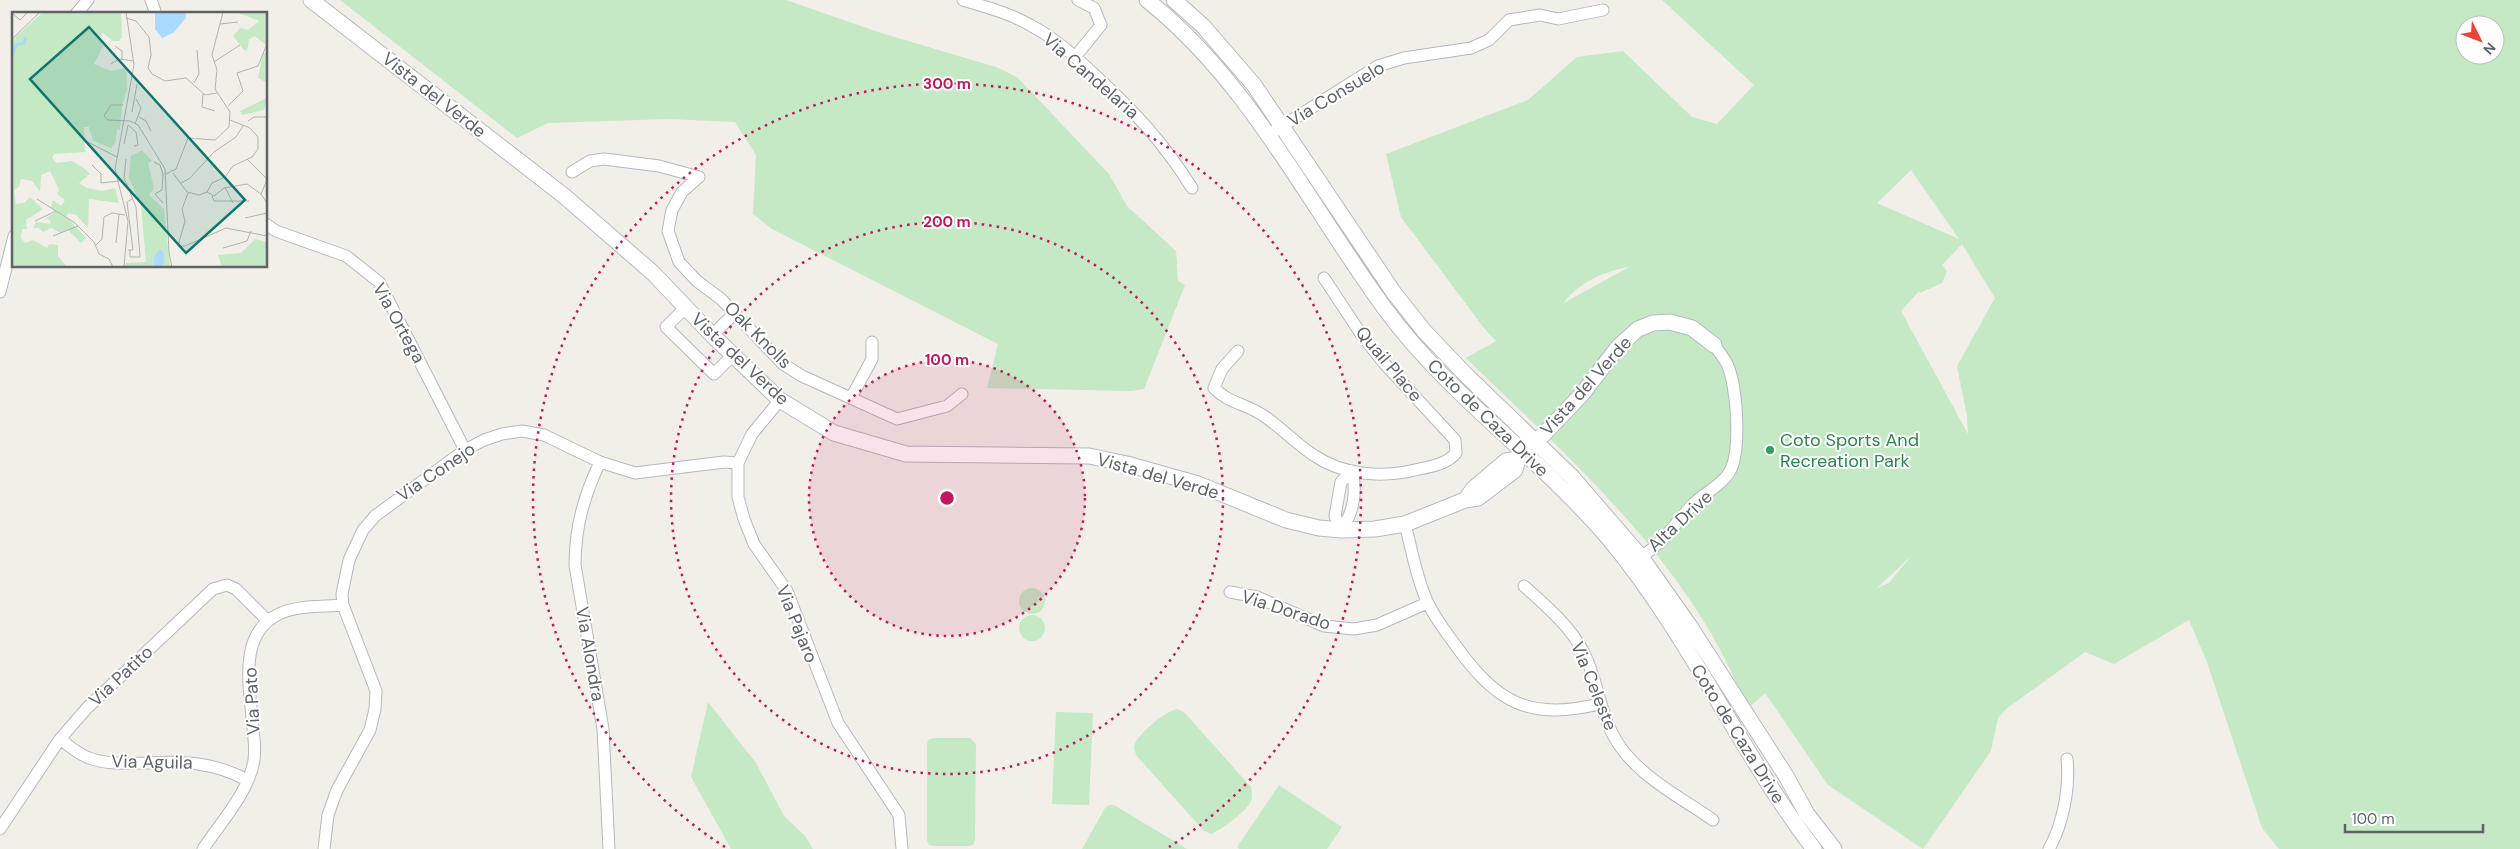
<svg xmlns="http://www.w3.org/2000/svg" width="2520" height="849" font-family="'DM Sans',sans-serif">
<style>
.green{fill:#c5e8c5;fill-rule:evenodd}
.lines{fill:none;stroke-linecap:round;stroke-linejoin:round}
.street-casing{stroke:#b5b8bc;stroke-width:13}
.secondary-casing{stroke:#b6babf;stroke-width:17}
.street{stroke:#fff;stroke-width:11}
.secondary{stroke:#fff;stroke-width:15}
.ring{fill:none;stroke:#c2185b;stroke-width:2.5;stroke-dasharray:2.5 5}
.leisure-dot{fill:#2e9e5b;stroke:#fff;stroke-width:2}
.labels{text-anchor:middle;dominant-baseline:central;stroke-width:4;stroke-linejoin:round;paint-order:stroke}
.street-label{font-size:18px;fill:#5f6368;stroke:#fff}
.leisure-label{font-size:18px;fill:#27864d;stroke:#fff;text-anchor:start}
.inset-river{fill:none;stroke:#aadaff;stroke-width:2.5}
.inset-road{fill:none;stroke:#b3b3b1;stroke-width:1}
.view{fill:#0f766e;fill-opacity:0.15;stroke:#0f766e;stroke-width:2.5}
.inset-edge{fill:none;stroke:#5f6368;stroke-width:2.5}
.centre{fill:#c2185b;stroke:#fff;stroke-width:2.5}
.ring-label{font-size:15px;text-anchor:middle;font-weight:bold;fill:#c2185b;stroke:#fff;stroke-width:4;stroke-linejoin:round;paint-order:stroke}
</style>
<rect width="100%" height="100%" fill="#f1efe8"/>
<!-- green -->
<path class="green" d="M340 0H786L881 33 996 67 1017 77 1109 174 1127 206 1176 251 1178 281 1185 285 1144 389 1130 391 987 388 998 344 772 229 753 214 756 155 735 122 669 119 548 123 517 138Z
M1662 0H2520V849H2279L2262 828 2207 662 2189 620 2114 664 2085 652 2006 709 1998 718 1991 751 1923 849 1828 785 1765 693 1745 711C1736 675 1716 640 1696 609 1632 511 1548 438 1466 358L1496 341 1484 328 1401 217 1386 154 1528 100 1577 57 1623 51 1692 117 1717 124 1754 85ZM2465 25H2495V55H2465ZM1911 170 1959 239 1877 203ZM1962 244 1995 298 1957 366 1967 416 1968 434 1901 311 1919 291 1920 293 1942 283 1947 271 1942 265ZM1629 267 1564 303C1579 282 1605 271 1629 267ZM1911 556 1889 583 1877 588Z
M1019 601a13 13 0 1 1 26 0a13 13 0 1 1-26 0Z
M1019 628a13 13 0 1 1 26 0a13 13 0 1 1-26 0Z
M708 702 756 763 784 816 805 836 813 849H731L691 777Z
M1177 709 1184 712 1251 787C1252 793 1253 798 1250 803 1244 813 1221 830 1211 834L1203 830 1136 755C1136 753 1134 750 1134 748 1134 736 1166 711 1177 709Z
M1056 712 1093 713 1089 805 1052 804Z
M933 738H970L976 744 975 840 973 845 969 846H933L929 845 927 840V744L928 740Z
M1279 785 1342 827 1327 849H1239L1237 847Z
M1109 805H1114L1187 849H1082L1105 808Z"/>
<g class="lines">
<defs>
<path id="street" d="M151 0 156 14
M963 0C986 7 1009 13 1030 25 1055 38 1076 57 1096 76 1135 112 1163 142 1192 188
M76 14 88 0
M1075 57 1101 25 1094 8 1078 0
M1268 135 1378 66 1404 58 1471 48 1489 40 1509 20 1540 15 1558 19 1603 10
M572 172 590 161 604 159 659 166 699 177
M699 177 682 192 672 210 668 231 679 262 697 281 721 299 783 364 802 376 897 419 947 406 962 394
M266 224 276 231 346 256 379 282 465 450
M0 292 14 236
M686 307 666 327 714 374 733 355
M712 335 735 313
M1238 351 1222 369 1214 388C1228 403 1247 404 1264 416 1282 428 1296 444 1315 456 1343 475 1382 478 1415 470 1429 467 1446 465 1456 453L1455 440 1383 362 1361 334 1324 278
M851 398 872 359V342
M780 400 752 434 738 463V497L744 519 754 544 787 591 838 723 899 815 902 849
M600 462C584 496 575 527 575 565L603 729 609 849
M1352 471C1357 492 1354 512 1341 530L1335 516 1341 482Z
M1405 524C1412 550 1416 577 1427 601 1434 617 1446 632 1456 646 1497 703 1530 721 1599 704
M1641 557C1665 541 1673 526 1691 506 1703 493 1719 488 1729 473 1742 452 1737 385 1727 364 1724 357 1718 351 1714 345
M1524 586C1546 606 1569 625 1583 651 1601 685 1598 720 1625 753 1649 782 1683 799 1713 820
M1230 592 1257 597 1324 626 1354 629 1377 625 1427 603
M60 739C69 746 78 754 89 758 108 765 127 763 146 763 183 761 214 762 247 780
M0 829 60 739 87 708 213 589 227 585 236 589 268 621
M203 849C221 822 249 792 254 760 256 746 253 731 252 718 249 683 239 633 279 614 297 605 323 607 343 605
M324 849 328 815 337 790 370 730 375 709 376 691 343 605 342 594 349 560 363 530 375 516 465 450 484 440 502 434 522 431 544 435 600 462 635 473 724 462 738 463
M2049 849C2063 824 2070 788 2067 759"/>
<path id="secondary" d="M311 0 563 195 653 273 712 335 780 400 834 433 906 454 1089 456 1127 464 1198 484 1286 520 1319 528 1341 530 1375 529 1405 524 1465 500 1478 498 1515 470 1518 459
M1147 0C1251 83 1308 204 1386 310 1449 396 1541 458 1610 540 1689 635 1739 751 1814 849
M1174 0 1203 26 1254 85 1394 293 1425 332 1467 376 1572 477 1641 557 1689 625 1786 776 1807 814 1834 849
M1466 499 1473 489 1506 461 1518 459 1544 434 1583 393 1618 347 1638 329 1653 323 1670 322 1692 328 1714 345"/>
</defs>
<!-- street casing -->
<use href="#street" class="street-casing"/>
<!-- secondary casing -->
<use href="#secondary" class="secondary-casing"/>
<!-- street -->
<use href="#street" class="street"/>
<!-- secondary -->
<use href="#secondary" class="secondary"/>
</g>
<!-- distance rings -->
<circle cx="947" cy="498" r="138" fill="#c2185b" fill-opacity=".12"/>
<g class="ring">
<circle cx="947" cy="498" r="138"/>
<circle cx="947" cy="498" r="276"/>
<path d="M725 847A414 414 0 1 1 1169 847"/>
</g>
<!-- markers -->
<circle class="leisure-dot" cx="1770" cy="450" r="5"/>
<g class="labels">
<!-- street labels -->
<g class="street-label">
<text transform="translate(1091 76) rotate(41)">Via Candelaria</text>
<text transform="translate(1336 94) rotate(-31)">Via Consuelo</text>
<text transform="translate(434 95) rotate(38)">Vista del Verde</text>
<text transform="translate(399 323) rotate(61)">Via Ortega</text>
<text transform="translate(758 335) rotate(45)">Oak Knolls</text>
<text transform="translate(740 359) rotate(43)">Vista del Verde</text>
<text transform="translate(1389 364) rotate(50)">Quail Place</text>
<text transform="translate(1586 386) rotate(-48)">Vista del Verde</text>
<text transform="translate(1488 418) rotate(44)">Coto de Caza Drive</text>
<text transform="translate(436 472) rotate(-34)">Via Conejo</text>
<text transform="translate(1158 476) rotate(16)">Vista del Verde</text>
<text transform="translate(1680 521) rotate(-43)">Alta Drive</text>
<text transform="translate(1286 610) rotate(18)">Via Dorado</text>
<text transform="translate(797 624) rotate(68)">Via Pajaro</text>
<text transform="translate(590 654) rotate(80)">Via Alondra</text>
<text transform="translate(121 676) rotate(-43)">Via Patito</text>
<text transform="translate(1594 686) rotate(68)">Via Celeste</text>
<text transform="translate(252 701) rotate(-93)">Via Pato</text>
<text transform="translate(1738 734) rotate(58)">Coto de Caza Drive</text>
<text transform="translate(152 762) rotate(1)">Via Aguila</text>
</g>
<!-- leisure labels -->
<g class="leisure-label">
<text x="1780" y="440">Coto Sports And<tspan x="1780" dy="21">Recreation Park</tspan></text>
</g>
</g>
<!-- overview -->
<g transform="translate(12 12)">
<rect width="255" height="255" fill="#f1efe8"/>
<path d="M31 0H109L110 25 107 29H101L91 21 88 25 91 34 82 52 99 59 114 56 115 77 110 93 108 118 105 117 103 131 99 136 81 129 77 115H72L73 140 42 142 40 146 45 151 60 149 73 157 78 162 67 171 75 176 90 179 103 176 107 191 77 187 76 216 64 203 57 201 54 204 74 226 69 231 56 218 49 221 39 216 31 220 27 216H21L24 210 39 212 38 208 33 207 44 200 39 195 41 188 49 194 53 188 45 182 47 177 38 159 29 163 28 179 20 169 9 167 7 175 2 178 4 192 12 191 18 185 31 197 14 208 15 217H10L9 226 13 231 21 228 35 236 37 232 46 233V244L55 255H0V28ZM224 0H255V34L243 24 237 27 235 39 232 38 221 24 228 16 236 18 247 9ZM251 41H255V71L246 66ZM255 86 252 98 230 103 228 99ZM130 138 140 149 136 151 142 176 137 183 152 197 158 255H113L114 251 134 250 129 193 117 166 119 144ZM243 227 255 230V255H210L206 243 229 241Z" fill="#c5e8c5"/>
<path d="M143 0H174V6L161 21 150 26 143 17ZM148 237 152 241V250L149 255H142V245Z" fill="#aadaff"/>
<path class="inset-river" d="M0 45 4 33 12 31 14 25"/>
<path class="inset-road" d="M0 1 8 8 16 0M114 6 124 9 137 25 139 43 136 56 140 62 153 69 174 66 193 83 205 81M208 12 226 10M0 27 28 0M103 34 110 39V47M202 50 228 33M99 52 107 47 122 49M182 71 187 62 185 38M191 82 190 95 203 99M111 93H99L92 104 96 108 118 109 126 113 153 157 157 241 160 255M216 94 231 79 225 61 246 54 255 32M120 100 125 72M127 105 134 109 139 119M236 109 242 105H255M123 112 129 96 124 87M76 130 105 145M112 132 116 113 124 120 126 133 122 134M114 147 112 166 124 195 128 245H118V238M235 147 255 167M142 150 148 153 151 162 150 178 143 182 151 191M80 153 89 162V171L107 169M161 161 175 180 187 183 195 180M154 162 164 157 176 126 203 128 217 115 218 100 203 77 205 58 200 43 211 0M255 168 249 182 255 191M169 171 178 166 202 140 224 125 231 114M213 175 221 191M195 180 200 171 213 165 221 154 240 145 246 137V125L238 116 218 108M195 180 202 184 212 176 235 172 249 182M176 181 170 197 173 209 166 234H173L214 216 255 224M200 184 202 189H237M25 187 63 211 82 230 87 242 97 247 101 255M233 206 255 201M23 209 44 199M41 224 66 214M104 231 107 202M84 233 90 227 92 205 100 201 113 203M211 236 235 229 239 219M116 238H121L115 190 120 187M112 255 116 209 103 157 122 53 114 0"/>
<path class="view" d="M77 15 233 188 174 241 18 67Z"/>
<rect width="255" height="255" class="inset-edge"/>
</g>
<circle cx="947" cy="498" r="8" class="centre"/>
<g class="ring-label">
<text x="947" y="89">300 m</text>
<text x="947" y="227">200 m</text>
<text x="947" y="365">100 m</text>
</g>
<!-- north arrow -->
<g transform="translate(2480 40) rotate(132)"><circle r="24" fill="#ffffff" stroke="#bfc1c3"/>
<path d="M0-4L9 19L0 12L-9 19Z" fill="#ea4335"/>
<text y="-8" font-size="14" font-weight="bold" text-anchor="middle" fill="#5f6368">N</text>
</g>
<!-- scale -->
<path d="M2345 824v8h138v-8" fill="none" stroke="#5f6368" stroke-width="2.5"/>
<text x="2352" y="824" font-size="15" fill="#5f6368" stroke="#ffffff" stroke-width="4" paint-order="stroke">100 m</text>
</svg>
